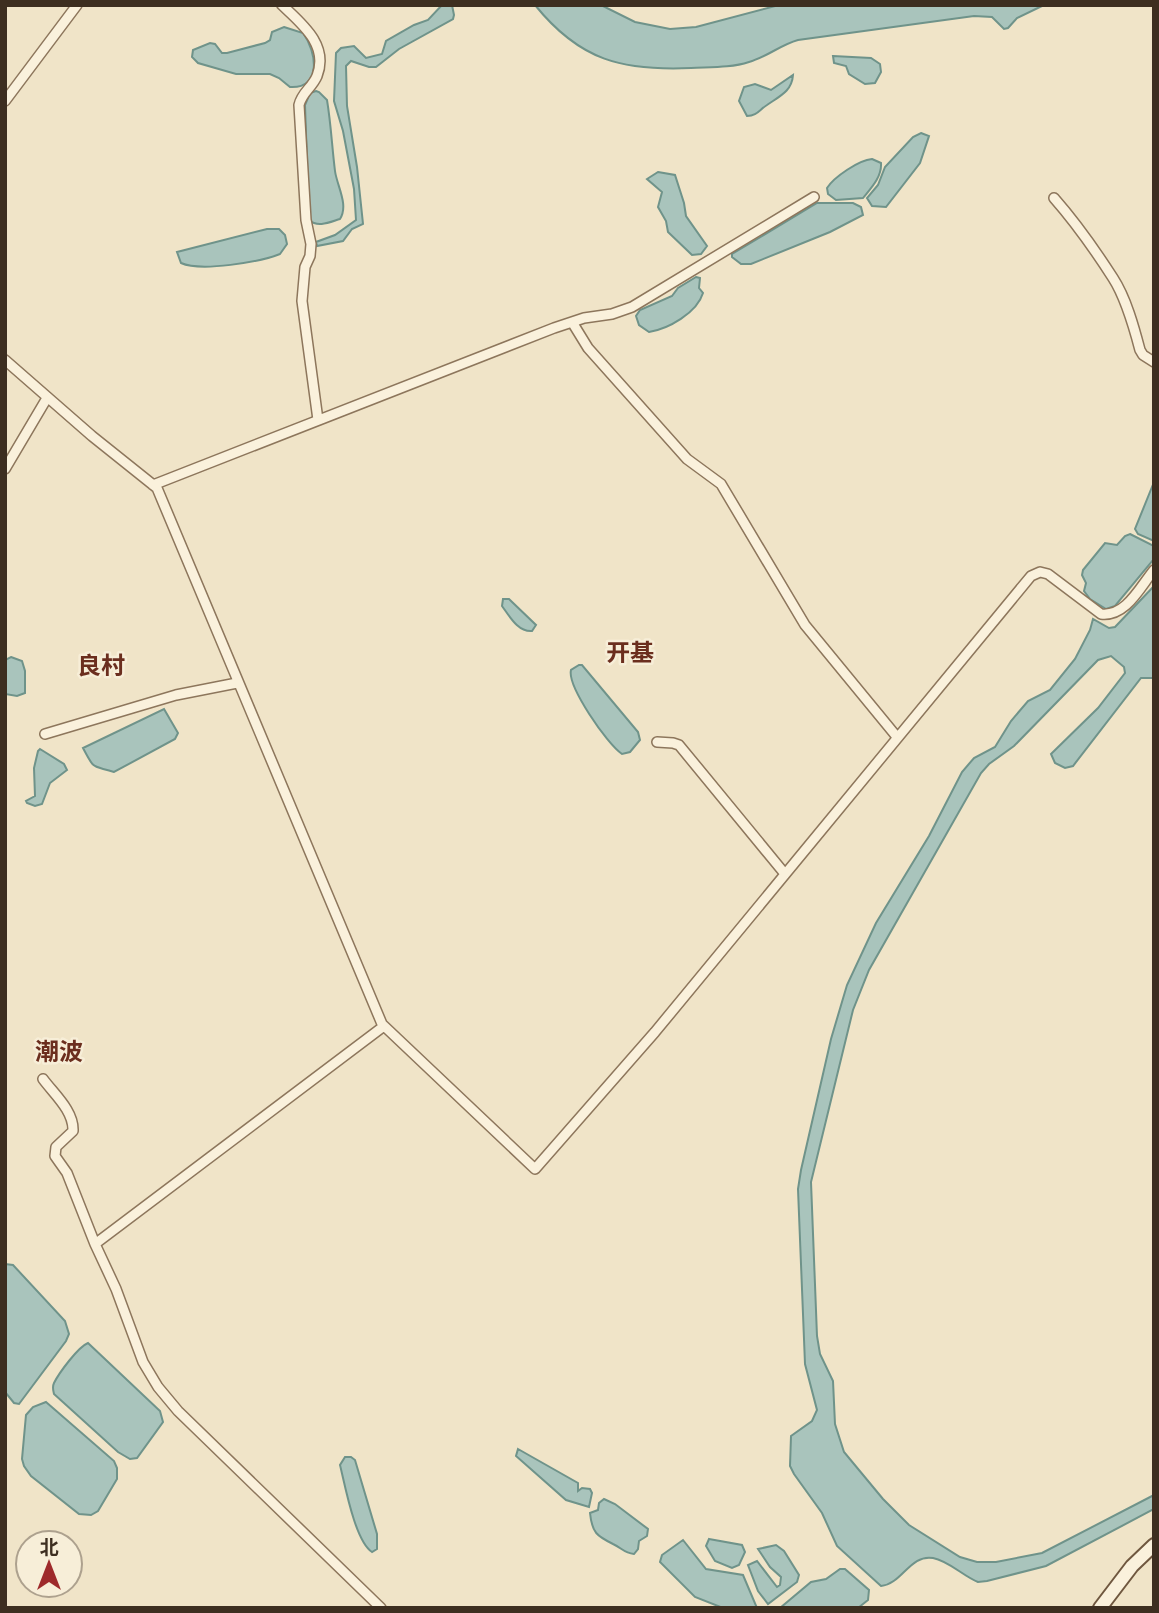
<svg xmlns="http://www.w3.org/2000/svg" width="1159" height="1613" font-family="'IBM Plex Serif','Noto Sans SC',serif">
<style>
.water{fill:#a9c4bc;stroke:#6f938a;stroke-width:2}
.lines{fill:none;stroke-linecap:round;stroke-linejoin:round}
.street-casing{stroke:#8d765c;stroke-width:12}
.secondary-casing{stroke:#6f573f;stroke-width:16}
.street{stroke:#faf1dc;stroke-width:9}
.secondary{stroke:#faf1dc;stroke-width:12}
.labels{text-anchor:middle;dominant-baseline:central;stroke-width:5;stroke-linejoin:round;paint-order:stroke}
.quarter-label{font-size:24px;font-weight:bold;fill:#6b2e1e;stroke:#f7eed8}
</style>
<rect width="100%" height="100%" fill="#f0e4c8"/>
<!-- water -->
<path class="water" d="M442 5H452L454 15 453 19 399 49 376 67H369L351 61 346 66 347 106 357 167 363 224 352 229 343 241 317 246 316 242 335 235 356 220 354 189 343 131 334 101 336 53 341 48 354 46 366 58 382 54 386 41 414 25 428 20Z
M535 5H601L635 22 670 29 696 27 779 5H1044L1017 18 1008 28 1004 29 992 17 974 16 798 40C780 45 767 57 749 62 731 68 710 67 691 68 623 71 580 61 535 5Z
M284 27 303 33C317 52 322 89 290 87L279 78 270 74H236L198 63 192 57 193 50 210 43 215 44 222 53H227L265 43 270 40 272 32Z
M833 56 871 58 880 64 881 72 875 83 865 84 849 74 846 66 834 63Z
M793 75C792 91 780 96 767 105 759 110 757 116 747 116L739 101 744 87 755 84 771 90Z
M316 91 319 92 327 100C331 124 332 147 335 171 337 186 349 205 340 219 330 222 318 228 309 220L305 105 310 93Z
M921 133 929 136 920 163 886 207 872 206 867 198 878 185 885 167 913 137Z
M872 159 881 163C882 177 871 188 863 198L836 200 828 194 827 188C834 177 859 160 872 159Z
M658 172 675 175 684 203 686 216 707 246 701 254 692 255 668 232 666 221 658 207 662 192 647 179Z
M817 203H853L861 207 863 215 830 232 751 264H741L732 257V254Z
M267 229H279L285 235 287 244 280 254C260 262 201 272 181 263L177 252Z
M696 277 700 278 699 288 703 293C697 313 668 329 649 332L639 325 636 316 640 310 672 296 678 288Z
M1154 482V541L1138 534 1135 529Z
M1130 534 1154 546V559L1115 606 1106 609 1090 599 1084 591 1086 583 1082 575 1083 570 1105 543 1117 545 1125 536Z
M1154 586V678H1141L1073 766 1065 768 1055 763 1051 754 1098 708 1125 673 1124 667 1111 656 1098 660 1014 746 989 764 981 773 869 970 853 1010 811 1182 817 1336 820 1354 833 1381 835 1424 844 1452 883 1499 909 1525 960 1557 977 1562H996L1042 1553 1154 1495V1509L1046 1566 987 1581 978 1582C963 1576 949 1561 933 1558 910 1554 902 1584 881 1586L837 1546 822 1513 794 1474 790 1466 791 1436 812 1421 817 1410 805 1364 798 1189 801 1170 831 1039 847 985 876 923 929 836 962 772 974 758 995 747 1011 721 1028 701 1050 690 1075 659 1090 630 1093 619 1109 628 1115 627Z
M503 599H509L536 625 532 631C518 632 510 617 502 606Z
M11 657 22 661 25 671V693L17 696 5 694V660Z
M579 665H582L638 732 640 740 630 752 622 754C607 744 567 686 571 670Z
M164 709 178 733 175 739 114 772C92 765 95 771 83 748Z
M40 749 64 764 67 770 50 783 42 804 35 806 27 803 26 801 35 796 34 768 38 751Z
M5 1264 13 1265 65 1321 69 1334 66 1341 19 1404 14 1403 5 1392Z
M88 1343 160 1411 163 1422 137 1458 130 1459 118 1452 54 1394C53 1389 52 1387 54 1383 59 1373 78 1347 88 1343Z
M46 1402 114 1461 117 1468V1479L98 1511 91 1515 79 1514 31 1476 24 1466 22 1459 26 1415 33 1407Z
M518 1449 578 1483V1491L582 1488 590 1489 592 1493 589 1507 566 1500 516 1456Z
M345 1457H351L355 1460 377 1534V1549L372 1552C355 1541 345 1485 340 1465Z
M604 1499 615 1504 648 1529 647 1536 639 1541 638 1549 634 1554C624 1553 622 1548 613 1544 597 1536 592 1533 590 1513L598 1510 599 1503Z
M709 1539 742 1545 745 1552 739 1565 732 1568 715 1561 706 1546Z
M683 1540 706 1569 743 1575 757 1608H723L695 1597 660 1562 662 1555Z
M776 1545 784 1551 799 1575 797 1582 768 1604 758 1591 748 1565 757 1561 777 1587 780 1585 781 1577 770 1567 758 1549Z
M840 1569H845L869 1590 868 1600 858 1608H780L811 1582 826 1579Z"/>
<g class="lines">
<defs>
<path id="street" d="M282 5C302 24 329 45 317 76 312 88 302 92 299 105L306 220 311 244 310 256 305 267 302 301 318 420
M5 101 77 5
M1054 198C1076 223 1095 250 1113 278 1126 298 1134 327 1140 350L1143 355 1154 362
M572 322 588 348 687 459 721 484 805 625 897 737
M5 360 92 436 157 488 382 1024 535 1169 655 1032 1031 576 1040 572 1048 574 1101 614C1126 617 1140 587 1154 570
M5 469 47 398
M153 485 554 328 584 318 612 314 632 307 814 197
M45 734 176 695 237 683
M657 742 673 743 679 745 785 874
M43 1079C54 1094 74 1111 73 1131L56 1147 55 1156 67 1173 95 1244 116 1289 143 1362 158 1387 178 1411 381 1608
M95 1244 384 1026"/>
<path id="secondary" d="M1100 1608 1132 1566 1154 1545"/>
</defs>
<!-- street casing -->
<use href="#street" class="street-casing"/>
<!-- secondary casing -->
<use href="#secondary" class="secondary-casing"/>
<!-- street -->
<use href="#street" class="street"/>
<!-- secondary -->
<use href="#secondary" class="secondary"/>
</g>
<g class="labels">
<!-- quarter labels -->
<g class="quarter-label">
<text x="630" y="652">开基</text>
<text x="101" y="665">良村</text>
<text x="59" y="1051">潮波</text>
</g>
</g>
<!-- border -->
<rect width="1159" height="1613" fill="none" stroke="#3d2e20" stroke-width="14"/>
<!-- north arrow -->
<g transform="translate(49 1564)"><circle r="33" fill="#f7eed8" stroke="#ada18e" stroke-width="2"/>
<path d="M0-5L12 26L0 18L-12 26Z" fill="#9e2a2b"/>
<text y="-10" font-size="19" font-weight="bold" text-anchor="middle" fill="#3d2e20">北</text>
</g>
</svg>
